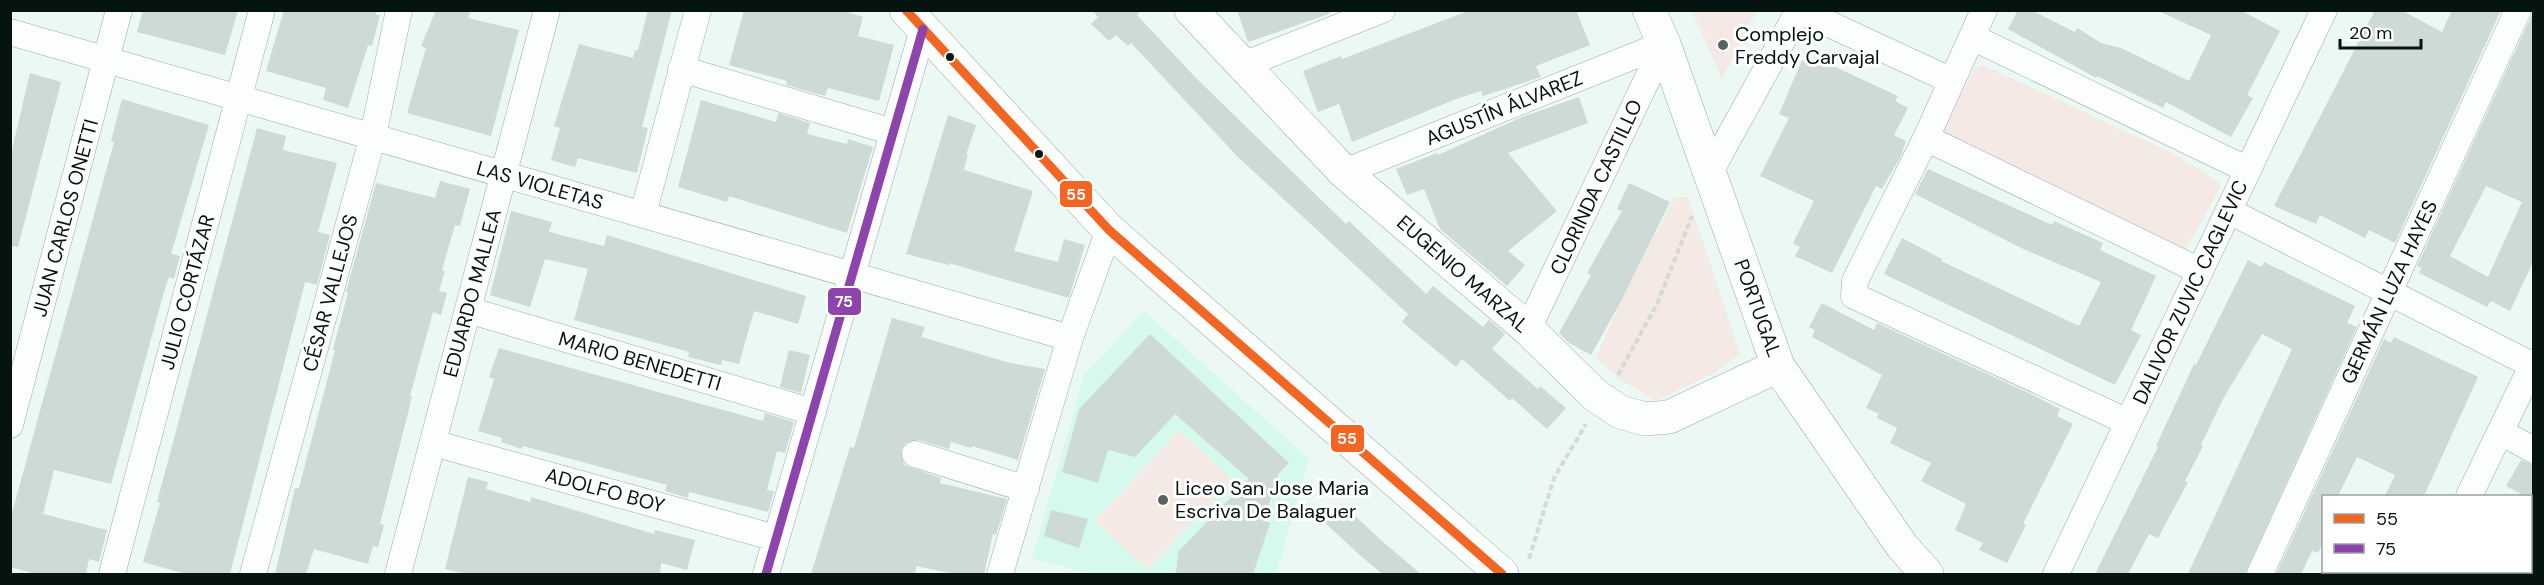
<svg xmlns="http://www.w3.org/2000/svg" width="2544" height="585" font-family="'DM Sans',sans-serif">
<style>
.built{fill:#d6f9ed}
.green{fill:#f4e9e4}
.building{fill:#cddad6;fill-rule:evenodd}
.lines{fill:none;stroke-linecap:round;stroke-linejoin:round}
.minor-casing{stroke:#9ca9a5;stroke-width:27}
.secondary-casing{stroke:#9ca9a5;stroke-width:34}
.path{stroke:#d6d9d8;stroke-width:4;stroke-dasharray:6 3;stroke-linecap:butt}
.minor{stroke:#fcfefd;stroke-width:26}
.secondary{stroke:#fcfefd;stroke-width:33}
.bus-1-casing{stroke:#fff;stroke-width:14}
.bus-2-casing{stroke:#fff;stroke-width:14}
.bus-1{stroke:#f26522;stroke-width:9}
.bus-2{stroke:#8e44ad;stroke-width:9}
.poi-dot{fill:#566460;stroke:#fff;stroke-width:2}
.bus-dot{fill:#051410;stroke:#fff;stroke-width:2}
.labels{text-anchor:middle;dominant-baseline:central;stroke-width:6;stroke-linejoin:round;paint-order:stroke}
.poi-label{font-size:20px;fill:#051410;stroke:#fff;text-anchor:start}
.street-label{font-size:20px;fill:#051410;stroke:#fff}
.line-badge{stroke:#fff;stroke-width:2}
.badge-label{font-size:16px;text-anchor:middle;font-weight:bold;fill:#fff}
</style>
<rect width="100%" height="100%" fill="#ebf8f4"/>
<!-- built -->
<path class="built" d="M1144 311 1309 459 1276 574H1091L1032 558 1084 376Z"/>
<!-- green -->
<path class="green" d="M1692 11H1756L1722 79Z
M1983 65 2174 154 2218 182 2221 186 2186 249 2180 251 1947 137 1944 128 1975 68Z
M1688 197 1740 354 1716 372 1656 401 1621 380 1596 358 1624 294 1674 198Z
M1179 430 1232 480 1148 569 1094 521Z"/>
<!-- building -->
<path class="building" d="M143 10H238L225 55 137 32Z
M284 10H377L376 15H380L372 46 368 45 348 108 323 100 326 88 266 71Z
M436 10H471L468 18 519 30 491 136 407 113 426 48 421 46Z
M648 10H672L642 127 648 128 637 173 578 158 575 167 551 160 560 128 554 126 579 44 633 58 635 50H638Z
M744 10H841L863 17 858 36 894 45 879 101 828 88 825 96 786 85 787 81 729 65Z
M1092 10H1141L1137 15 1195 77 1346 224 1349 221 1426 294 1433 286 1483 327 1489 320 1505 334 1492 349 1538 389 1540 386 1566 408 1547 429 1512 398 1510 401 1462 359 1456 367 1402 322 1408 314 1238 157 1131 43 1128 46 1116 35 1109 41 1091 24 1098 17Z
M1237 10H1328L1329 14 1248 42Z
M1471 10H1576L1590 45 1536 66 1541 77 1483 96 1481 91 1456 99 1352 142 1339 104 1318 112 1303 71 1341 56 1342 59Z
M2018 10H2031L2075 32 2077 28 2101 43 2121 48 2189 81 2211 35 2156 10H2240L2280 31 2247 95 2253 98 2231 137 2166 102 2163 108 2097 76 2096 78 2008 29Z
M2375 10H2401L2442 32 2452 10H2501L2395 243 2369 230 2365 238 2320 215 2316 224 2274 206Z
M2534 10V260L2510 311 2491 301 2487 307 2419 273 2422 268 2417 266ZM2486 186 2522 202 2488 277 2450 256Z
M1818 59 1898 96 1895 101 1908 108 1894 135 1906 141 1901 156 1882 189 1876 186 1832 273 1795 256 1800 247 1793 243 1814 201 1760 176 1789 118 1779 114 1802 60 1815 66Z
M30 73 61 82 18 247 10 246V158Z
M1579 97 1588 123 1508 153 1557 211 1508 251 1525 265 1507 286 1440 229 1424 189 1407 195 1396 169 1437 153 1438 155 1522 117Z
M122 99 209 125 171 254 180 256 174 279 169 277 164 292 111 484 54 470 43 514 107 530 99 562 89 559 86 574H36L10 567V520L114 142 111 141Z
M701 100 776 122 778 113 810 123 807 134 847 144 848 139 873 147 847 233 729 196 727 202 678 187Z
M948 115 976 125 966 155H968L964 170 1033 191 1014 251 1058 262 1064 239 1085 245 1069 298 949 263V265L906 254Z
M257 128 286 136 283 150 337 163 318 232 330 235 317 285 305 282 230 574H186L143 562 160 503 157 502Z
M1928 169 2052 225 2054 221 2103 243 2100 250 2156 276 2131 330 2141 335 2115 385 1884 274 1902 238 1942 259 1941 261 2079 326 2101 282 2021 248 1915 194Z
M440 181 470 189 460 226 455 225 442 270 445 271 439 291 447 293 441 315 433 312 410 396 412 397 380 524 384 525 378 547 373 546 368 564 314 549 306 574H275L295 488H299L335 350 333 349 348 293 346 292 376 183 435 198Z
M1629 183 1670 202 1620 303 1591 355 1569 343 1559 333 1591 275 1587 273 1622 211 1617 209Z
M511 211 552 222 549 232 604 246 607 235 806 296 798 324 754 311 739 364 722 360 721 365 688 357 689 352 574 320 588 269 545 259 530 307 490 295Z
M2248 260 2261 267 2264 262 2355 306 2347 323 2357 327 2245 574H2188L2292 349 2262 334 2223 399 2201 445 2203 446 2185 481 2188 482 2158 538 2149 534 2128 574H2095L2158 447 2156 446 2194 364 2196 365Z
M1822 303 1874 330 1877 323 2035 396 2060 409 2057 416 2073 424 2023 524 2026 525 2007 563 1979 550 1983 543 1955 530 1966 504 1921 481 1931 463 1890 443 1897 428 1877 418 1879 414 1866 408 1882 375 1812 337 1815 330 1809 327Z
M892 318 925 327 921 337 1010 363 1045 369 1018 460 972 446 971 448 951 442 949 449 919 440 905 443 901 450 904 465 941 478 940 483 1007 499 996 535 993 534 984 574H954L916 566 915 574H811L850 447 854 448Z
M1150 334 1289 463 1278 474 1264 521 1270 523 1253 574H1176L1178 552 1249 479 1175 414 1135 457 1108 450 1098 483 1062 472 1079 409Z
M2394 337 2478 377 2424 496H2385L2395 475 2357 457 2338 496H2324V541L2318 553 2312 551 2301 574H2276L2384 339 2391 343Z
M499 348 763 421 765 413 794 422 785 453 777 451 767 490 774 491 768 512 689 492 688 498 665 491 667 485 523 446 522 449 501 442 502 438 478 431 494 379 489 377Z
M789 350 810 355 801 393 780 387Z
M2521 460 2534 465V501L2530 496H2525L2506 486Z
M468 477 488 482 486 489 530 502 531 497 654 534 655 530 695 540 687 570 661 563 660 574H466L445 569Z
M1342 504 1382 541 1421 574H1382L1361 556 1325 523Z
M1051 510 1088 519 1079 548 1044 536Z"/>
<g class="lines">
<defs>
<path id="minor" d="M1799 10 1952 81
M1984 10 1926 138 1855 281 1854 296 2128 422
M10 32 1070 338
M1972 37 2248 170
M1243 65 1382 10
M681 69 893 132
M1926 138 2200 271
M1344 172 1664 44
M1710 172 1799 10
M2229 211 2532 365
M643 214 698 10
M468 310 813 412
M1528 329 1664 44
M10 425 119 10
M2500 432 2534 450
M433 443 776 538
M915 454 1026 489
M2469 496 2534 362
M2439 572 2444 574
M112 574 262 10
M253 574 373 136 399 10
M398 574 547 10
M766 574 923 29
M1000 574 1070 338 1109 230
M2056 574 2324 10
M2260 574 2518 10"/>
<path id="secondary" d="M906 10 1109 230 1502 574
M1191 10 1344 172 1528 329 1595 395 1620 412 1645 419 1669 417 1778 366
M1649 10 1664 44 1778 366 1902 546 1927 574"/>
</defs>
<!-- minor casing -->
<use href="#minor" class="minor-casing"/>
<!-- secondary casing -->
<use href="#secondary" class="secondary-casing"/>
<!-- path -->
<path class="path" d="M1618 375 1657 304 1692 216
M1529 559 1554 478 1586 424"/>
<!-- minor -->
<use href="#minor" class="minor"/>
<!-- secondary -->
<use href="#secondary" class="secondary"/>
<defs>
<path id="bus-1" d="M906 10 1109 230 1502 574"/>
<path id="bus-2" d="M766 574 923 29"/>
</defs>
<!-- bus-1 casing -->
<use href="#bus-1" class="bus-1-casing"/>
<!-- bus-2 casing -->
<use href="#bus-2" class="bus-2-casing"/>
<!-- bus-1 -->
<use href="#bus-1" class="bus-1"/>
<!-- bus-2 -->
<use href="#bus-2" class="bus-2"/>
</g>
<!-- markers -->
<g class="poi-dot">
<circle cx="1723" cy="45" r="6"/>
<circle cx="1163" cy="500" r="6"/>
</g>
<g class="bus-dot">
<circle cx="950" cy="57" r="5"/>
<circle cx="1039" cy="154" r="5"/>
</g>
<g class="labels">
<!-- poi labels -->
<g class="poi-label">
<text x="1735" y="34">Complejo<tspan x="1735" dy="23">Freddy Carvajal</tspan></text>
<text x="1175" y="488">Liceo San Jose Maria<tspan x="1175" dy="23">Escriva De Balaguer</tspan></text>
</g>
<!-- street labels -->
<g class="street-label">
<text transform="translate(1504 108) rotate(-22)">AGUSTÍN ÁLVAREZ</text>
<text transform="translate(540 185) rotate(16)">LAS VIOLETAS</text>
<text transform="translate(1596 187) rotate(-65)">CLORINDA CASTILLO</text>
<text transform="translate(65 218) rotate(-75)">JUAN CARLOS ONETTI</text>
<text transform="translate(1463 274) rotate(41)">EUGENIO MARZAL</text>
<text transform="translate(187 292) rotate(-75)">JULIO CORTÁZAR</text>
<text transform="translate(2190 292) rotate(-65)">DALIVOR ZUVIC CAGLEVIC</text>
<text transform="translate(2389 292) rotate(-65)">GERMÁN LUZA HAYES</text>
<text transform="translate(330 293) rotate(-75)">CÉSAR VALLEJOS</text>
<text transform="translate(472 293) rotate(-75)">EDUARDO MALLEA</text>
<text transform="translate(1758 308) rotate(70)">PORTUGAL</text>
<text transform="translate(640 361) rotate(16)">MARIO BENEDETTI</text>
<text transform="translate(605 490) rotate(15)">ADOLFO BOY</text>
</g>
</g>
<g class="line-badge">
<rect x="1059" y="180" width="34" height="28" rx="6" fill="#f26522"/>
<rect x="827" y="287" width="35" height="29" rx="6" fill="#8e44ad"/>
<rect x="1330" y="424" width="35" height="29" rx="6" fill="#f26522"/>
</g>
<g class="badge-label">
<text x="1076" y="200">55</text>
<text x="844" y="307">75</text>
<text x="1347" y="444">55</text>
</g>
<!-- border -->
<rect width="2544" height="585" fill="none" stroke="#051410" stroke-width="24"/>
<!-- legend -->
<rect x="2322" y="495" width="210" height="78" fill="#ffffff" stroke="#9ba19f" stroke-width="1.5"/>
<rect x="2334" y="514" width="30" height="9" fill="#f26522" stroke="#9ba19f" stroke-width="1.5"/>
<text x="2376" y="525" font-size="18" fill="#051410">55</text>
<rect x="2334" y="544" width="30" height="9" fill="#8e44ad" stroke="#9ba19f" stroke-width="1.5"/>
<text x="2376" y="555" font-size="18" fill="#051410">75</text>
<!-- scale -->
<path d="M2340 39v9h81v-9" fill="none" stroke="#051410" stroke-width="3"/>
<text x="2349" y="39" font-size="18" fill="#051410" stroke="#ffffff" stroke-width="4.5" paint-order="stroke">20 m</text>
</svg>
